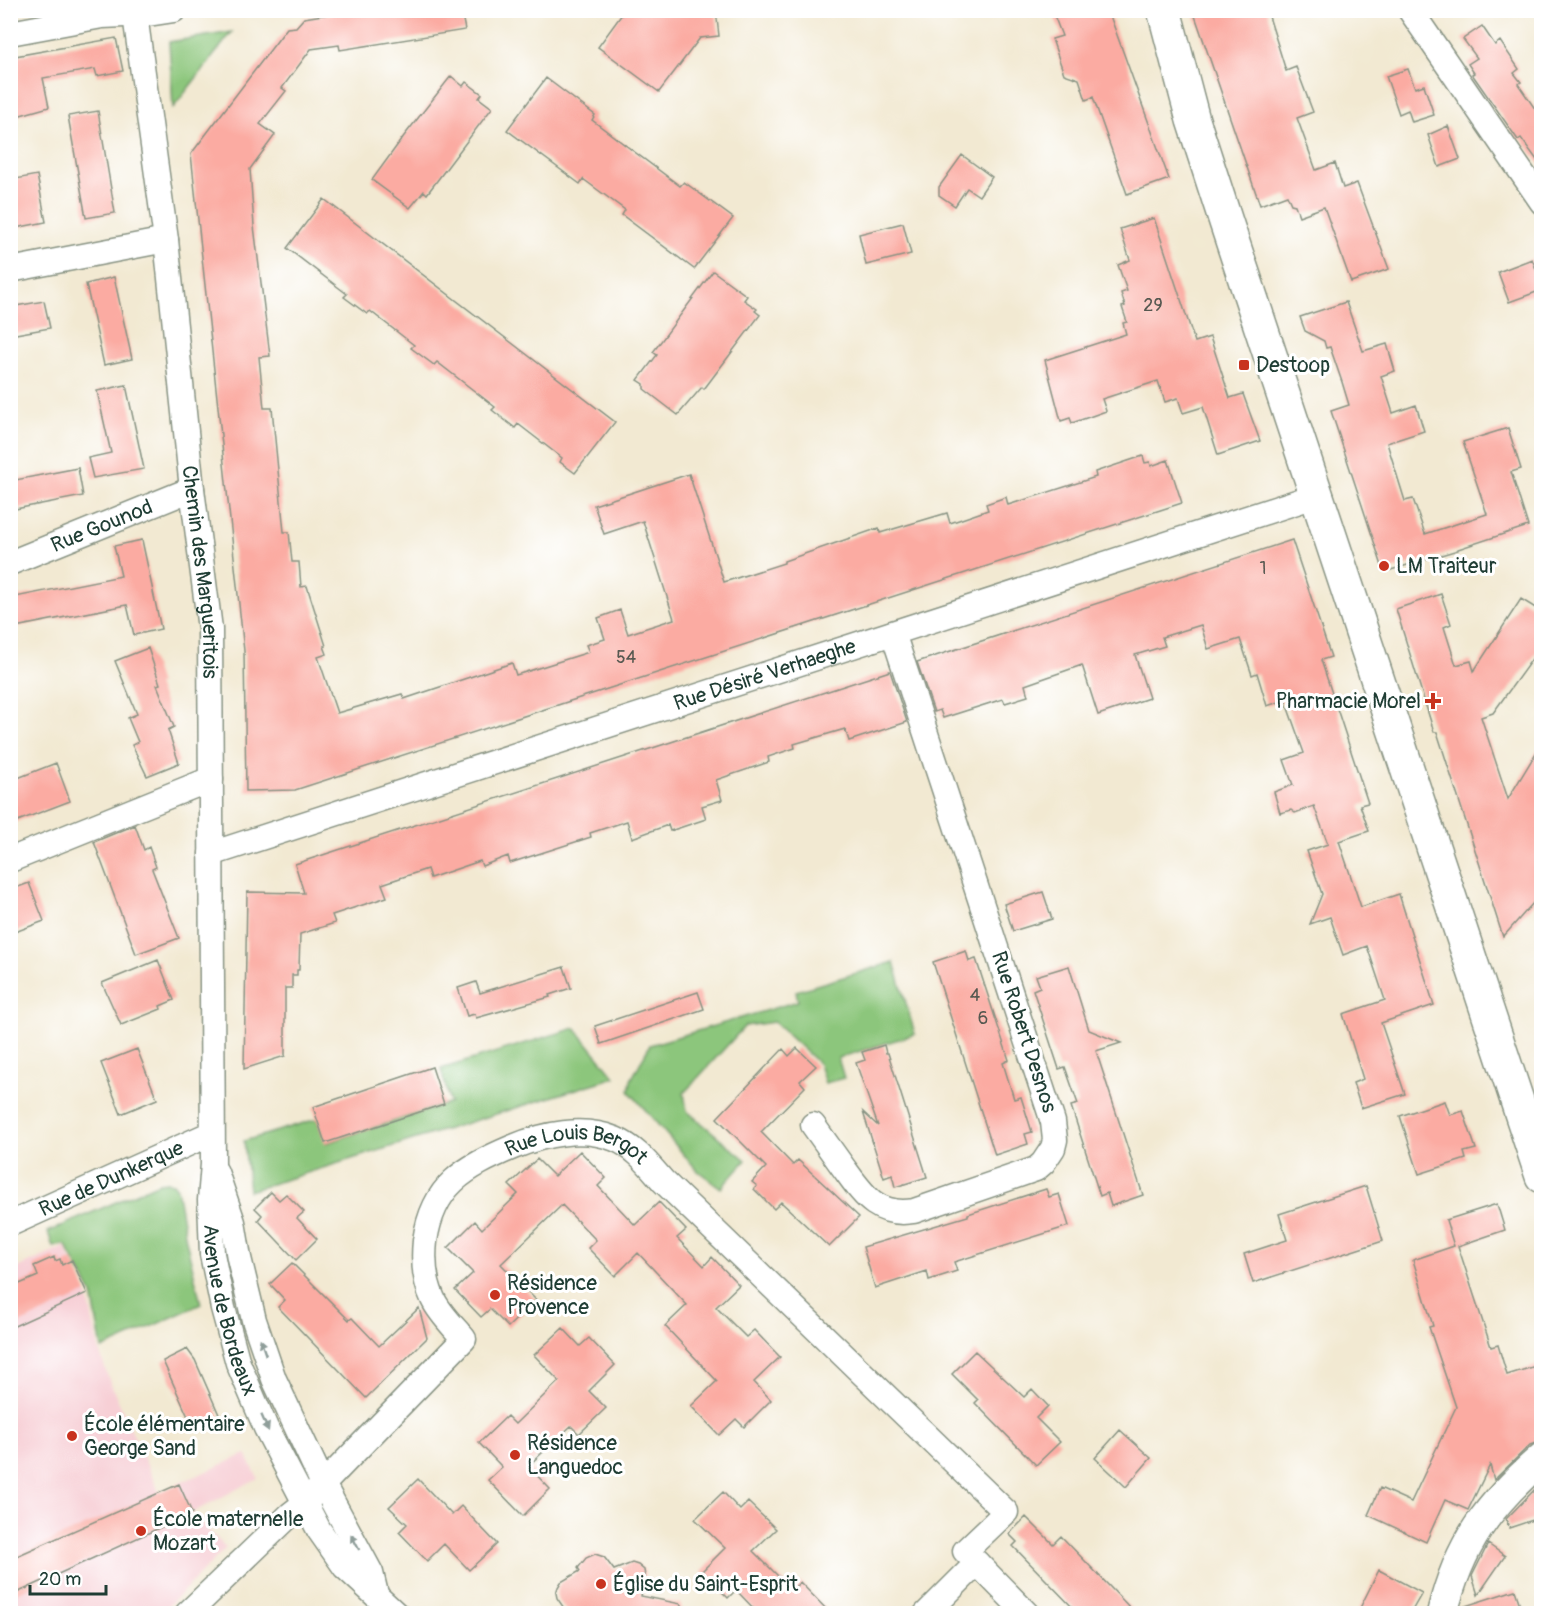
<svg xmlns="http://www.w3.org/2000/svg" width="1552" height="1624" font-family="Pangolin,sans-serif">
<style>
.built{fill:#f7cfd5}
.green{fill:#8cc67b;stroke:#568258;stroke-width:1.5}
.building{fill:#fbaba2}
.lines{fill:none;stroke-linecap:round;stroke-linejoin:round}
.minor-casing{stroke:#889383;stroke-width:27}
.tertiary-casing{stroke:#889383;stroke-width:33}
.secondary-casing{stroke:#889383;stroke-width:36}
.minor{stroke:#fff;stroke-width:24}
.tertiary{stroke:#fff;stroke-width:30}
.secondary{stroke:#fff;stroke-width:33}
.oneway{fill:#8f9e9a}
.poi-dot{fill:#c8321e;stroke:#fff;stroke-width:2}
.labels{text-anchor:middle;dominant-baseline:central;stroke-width:6;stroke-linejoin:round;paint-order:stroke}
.number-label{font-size:18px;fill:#565850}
.poi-label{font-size:21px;fill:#1f3d34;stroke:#fff;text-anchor:start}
.street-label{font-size:21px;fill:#1f3d34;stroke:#fff}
</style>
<rect width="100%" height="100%" fill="#fff"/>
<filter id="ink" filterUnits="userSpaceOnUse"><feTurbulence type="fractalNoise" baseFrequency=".0167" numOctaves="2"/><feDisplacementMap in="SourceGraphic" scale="12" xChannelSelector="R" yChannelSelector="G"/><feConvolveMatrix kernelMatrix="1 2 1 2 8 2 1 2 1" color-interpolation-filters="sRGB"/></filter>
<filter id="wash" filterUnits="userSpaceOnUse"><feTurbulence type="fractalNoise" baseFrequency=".008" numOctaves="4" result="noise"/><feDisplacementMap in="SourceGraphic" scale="24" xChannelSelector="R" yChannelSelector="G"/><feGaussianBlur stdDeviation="1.35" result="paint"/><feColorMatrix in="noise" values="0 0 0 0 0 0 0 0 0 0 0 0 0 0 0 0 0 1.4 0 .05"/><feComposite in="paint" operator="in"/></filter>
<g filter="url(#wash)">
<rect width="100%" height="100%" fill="#f2e9d2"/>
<!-- built -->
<path class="built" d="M65 1247 87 1293 99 1350 109 1380 159 1492 246 1454 258 1478 192 1513 226 1548 161 1613H11L10 1271Z"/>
<!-- green -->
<path class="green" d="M232 32 173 108 169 42Z
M894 962 915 1034 838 1058 844 1078 825 1083 819 1064 774 1022 745 1026 684 1093 687 1111 746 1160 721 1188 698 1171 629 1091 631 1080 650 1045 798 1001 796 991Z
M575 1028 615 1077 249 1191 244 1141 317 1119 326 1143 450 1103 441 1069Z
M167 1182 173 1183 177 1188 186 1240 201 1304 102 1349 92 1294 65 1244 53 1247 48 1232 159 1183Z"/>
<g id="blocks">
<!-- building -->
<path class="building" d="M354 10H461L465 30 340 50 339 45 311 49 282 88 286 91 260 124 275 135 250 169 254 226 270 356 259 357 264 408H272L284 532H289L292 562H299L301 587 307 586 326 646H324L327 654 318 657 337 713 402 694 404 699 512 663 516 675 589 652 586 645 605 639 598 618 620 610 628 634 674 619 643 521 604 534 594 505 689 474 724 582 784 563V561L879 528 880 533 947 513 950 523 988 510 986 504 1006 497 1008 505 1096 477 1095 472 1143 456 1145 463 1150 462 1151 466 1168 460 1182 503 295 790 246 791 244 651 191 154 287 28 296 27 304 18Z
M625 10H716L719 36 700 38 659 92 598 47Z
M1052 10H1108L1169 179 1127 194 1093 97 1086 100 1079 79 1064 74 1052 39 1062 36Z
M1193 10H1267L1286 71 1296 67 1313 112 1297 118 1316 170 1335 163 1343 188 1357 183 1389 269 1351 282 1324 207 1299 216 1295 205 1291 204 1287 195 1260 205Z
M1482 26 1495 45 1500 41 1519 69 1514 73 1521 82 1518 84 1542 119V167L1521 138 1518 140 1472 74 1474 73 1468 64 1477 58 1463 39Z
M116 38 123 71 97 76 95 69 43 78 49 107 10 118V57Z
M1408 69 1415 88 1424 85 1434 115 1412 122 1408 110 1399 114 1386 76Z
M451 76 463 86 466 82 482 94 479 98 492 108 427 194 424 191 410 208 372 180 404 136Z
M546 78 595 115 592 120 680 186 684 182 733 218 694 269 622 215 625 210 583 179 580 184 507 130Z
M98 111 115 213 86 218 68 116Z
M1448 126 1460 159 1439 167 1428 135Z
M962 155 992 177 979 196 967 188 955 206 939 195V187Z
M37 175 46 222 10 229V180Z
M324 199 615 422 575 473 560 462 562 458 518 424 515 428 492 410 495 407 437 362 434 365 411 348 414 345 370 311 367 314 344 297 347 294 287 248Z
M1154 218 1195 342 1210 337 1230 398 1243 394 1260 441 1218 455 1203 407 1183 413 1178 398 1165 402 1158 381 1102 399 1106 411 1072 423 1070 418 1061 421 1045 360 1126 334 1123 323 1127 322 1122 307 1125 306 1121 293 1127 291 1118 265 1130 260 1120 229Z
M903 223 911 254 866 265 859 234Z
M1532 259 1542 284V290L1509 302 1498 272Z
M713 271 747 296 744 300 757 309 755 311 760 315 704 389 702 387 678 415 644 389V384L638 380 657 355 653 352Z
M114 277 132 359 104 365 86 284Z
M44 301 50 328 10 335V307Z
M1346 302 1363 351 1387 344 1395 371 1381 376 1393 413 1416 405 1424 431 1387 443 1405 501 1413 499 1425 534 1487 514 1463 442 1508 428 1521 469 1511 472 1528 526 1458 549V550L1384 572 1331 411 1349 405 1342 382 1330 347 1326 348 1324 341 1305 331 1300 317Z
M126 385 144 469 93 478 88 458 111 453 97 391Z
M78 468 83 496 10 510V481Z
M142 540 161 629 134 635 127 605 10 628V598L121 576 114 546Z
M1292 540 1331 657 1321 660 1368 803 1360 805 1369 831 1339 841 1361 907 1399 894 1434 1005 1381 1023 1405 1094 1361 1108 1353 1083 1363 1079 1343 1014 1385 1000 1367 946 1343 955 1330 917 1310 924 1322 894 1307 851 1328 844 1314 806 1295 813 1291 810 1280 813 1274 792 1293 785 1284 760 1304 753 1285 700 1267 706 1257 673 1252 675 1240 639 1208 649 1201 625 1162 637 1165 646 1135 655 1149 698 1098 715 1082 665 1025 685 1028 696 1005 703 1003 699 943 718 940 710 934 712 917 662Z
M1441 594 1451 624 1444 627 1456 665 1471 661 1474 671 1521 599 1542 612V645L1493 713 1481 717 1508 799 1542 743V893L1503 937 1437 732H1434L1396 609Z
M148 648 160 684 157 685 174 727 168 730 179 763 147 776 132 745 138 742 128 718 137 714 115 661Z
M890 671 907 722 849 741 845 729 794 744 795 748 768 757 769 762 716 780 722 800 702 806 706 819 670 831 668 825 632 838 627 821 590 833 591 837 510 863 508 856 482 866 480 861 430 878 427 869 382 884 387 897 332 915 335 923 300 934 299 970H297V975H292V988H285V1056L244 1069 247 892 304 893 295 864Z
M56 763 70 801 10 824V781Z
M135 825 144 850 149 847 156 867 152 869 179 938 136 954 94 842Z
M29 883 44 921 10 934V890Z
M1043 892 1052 919 1013 931 1004 904Z
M966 951 969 961 976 959 1009 1060 1003 1063 1014 1099 1021 1097 1032 1132 1025 1134 1028 1144 995 1155 933 962Z
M158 960 174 1000 160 1006 161 1009 121 1025 102 983Z
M1069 966 1089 1030 1121 1043 1096 1051 1143 1195 1111 1206 1107 1193 1100 1196 1071 1106 1078 1104 1065 1067 1059 1069 1033 990 1040 987 1036 976Z
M564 967 571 988 549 995 550 997 476 1018 475 1014 467 1016 458 988 476 982 480 993Z
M698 992 704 1009 601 1044 595 1026Z
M884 1045 886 1053H888L927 1177 895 1187 892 1175 884 1178 863 1112 878 1126 856 1063 865 1060 862 1052Z
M797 1048 816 1066 800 1081 805 1087 761 1132 793 1165 798 1160 859 1217 829 1247 781 1202 774 1209 754 1189 757 1186 752 1182 766 1167 717 1118 783 1049 789 1056Z
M137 1049 157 1099 121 1114 101 1063Z
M432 1067 444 1104 325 1143 313 1107Z
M1445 1101 1450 1115 1463 1111 1476 1149 1464 1152 1466 1159 1419 1174 1400 1116Z
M580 1151 606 1178 598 1186 635 1225 659 1202 686 1230 677 1238 704 1266 712 1257 739 1285 716 1307 746 1337 754 1330 780 1357 754 1382 771 1400 744 1427 736 1419 719 1435 691 1406 717 1381 665 1326 687 1305 638 1253 615 1276 588 1248 596 1240 562 1205 501 1264 536 1300 508 1327 490 1309 481 1317 455 1290 473 1273 448 1248 475 1221 482 1229 518 1194 509 1185 537 1159 554 1176Z
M1366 1186 1383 1241 1253 1283 1244 1254 1287 1240 1279 1214Z
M1046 1189 1049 1197 1059 1194 1069 1226 954 1262 957 1271 929 1280 927 1271 875 1288 863 1247 968 1216V1214Z
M271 1192 279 1200 286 1194 304 1212 297 1218 317 1239 296 1260 258 1220 262 1215 255 1208Z
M1497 1204 1505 1230 1458 1246 1491 1347 1498 1345 1507 1375 1542 1364V1441L1530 1445 1494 1480 1490 1465 1468 1510 1445 1500 1426 1542 1368 1515 1380 1488 1411 1502 1456 1407 1429 1327 1433 1326 1413 1260 1454 1246 1446 1220Z
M54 1257 55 1261 60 1259 62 1265 72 1260 87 1293 10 1328V1288L38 1276 34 1266Z
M292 1263 349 1320 352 1318 379 1346 419 1308 427 1338 366 1398 278 1307 285 1300 270 1284Z
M563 1328 580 1346 589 1338 615 1365 589 1391 606 1408 579 1434 571 1426 528 1466 550 1489 523 1516 488 1480 502 1467 479 1443 507 1416 515 1424 559 1381 534 1355Z
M187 1349 195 1360 220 1417 196 1429 191 1418 189 1419 163 1361Z
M975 1351 1024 1397 1032 1389 1048 1406 1036 1418 1060 1442 1036 1465 975 1403 978 1400 952 1374Z
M1120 1430 1151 1458 1126 1487 1095 1458Z
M418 1479 452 1515 461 1506 497 1544 469 1570 444 1544 427 1561 399 1532 407 1524 389 1507Z
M1542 1482V1517L1509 1528 1506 1519Z
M179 1484 192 1513 10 1596V1559Z
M723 1492 740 1510 748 1502 776 1529 753 1551 792 1590 800 1582 831 1614H759L736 1590 728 1598 702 1571 725 1548 695 1519Z
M1026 1517 1053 1544 1061 1536 1136 1614H1079L1013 1546 1017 1542 1009 1534Z
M1488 1544 1505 1556 1478 1595 1472 1576Z
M595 1554 604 1557 614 1570 632 1563 638 1565 644 1570 645 1577 641 1596 681 1604 680 1614H568L557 1598 556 1593 558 1587 561 1582 580 1571 578 1568 586 1558Z
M1379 1570 1422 1593 1410 1614H1357Z
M1515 1590 1523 1614H1460L1462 1607Z"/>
</g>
</g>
<g filter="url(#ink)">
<use href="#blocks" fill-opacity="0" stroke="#889383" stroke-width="1.5"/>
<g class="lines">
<defs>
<g id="minor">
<path d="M1410 10 1542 202"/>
<path id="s1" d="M135 15 166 240 192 489 210 629 213 1164 210 1200 212 1254 223 1308 238 1363 266 1428 319 1530 345 1567 396 1614"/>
<path d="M10 33 102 16 148 14 174 10"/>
<path d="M10 270 166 240"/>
<path id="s2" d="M10 563 192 489"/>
<path id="s3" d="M211 854 1318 495"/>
<path d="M10 860 211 779"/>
<path d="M813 1125C823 1139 833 1153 843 1167 863 1194 876 1217 914 1211L1036 1169 1043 1163 1053 1148 1055 1140 1053 1122 893 633"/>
<path d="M216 1172 233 1222 239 1258 254 1320 274 1379 323 1484 371 1573 376 1594"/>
<path id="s4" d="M10 1224 212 1133"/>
<path d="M977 1563 1027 1614"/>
<path id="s5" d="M187 1614 291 1514 304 1504 464 1339C454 1327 440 1314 433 1299 425 1282 423 1260 425 1241 433 1185 464 1168 513 1147 544 1134 583 1126 615 1139 635 1147 649 1165 663 1181L1006 1512 965 1551 977 1563 926 1614"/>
</g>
<path id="tertiary" d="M1442 1614C1459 1544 1488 1505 1542 1458"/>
<path id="secondary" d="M1164 10 1193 120 1226 222 1542 1176"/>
</defs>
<!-- minor casing -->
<use href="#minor" class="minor-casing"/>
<!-- tertiary casing -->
<use href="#tertiary" class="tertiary-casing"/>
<!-- secondary casing -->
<use href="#secondary" class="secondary-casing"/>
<!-- minor -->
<use href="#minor" class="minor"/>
<!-- tertiary -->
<use href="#tertiary" class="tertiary"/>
<!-- secondary -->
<use href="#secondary" class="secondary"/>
</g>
<!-- one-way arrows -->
<defs><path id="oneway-solid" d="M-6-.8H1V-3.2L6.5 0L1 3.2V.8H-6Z" transform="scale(1.5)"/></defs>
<g class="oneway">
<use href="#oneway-solid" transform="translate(263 1347) rotate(-109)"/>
<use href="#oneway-solid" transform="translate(265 1423) rotate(66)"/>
<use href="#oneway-solid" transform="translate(355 1542) rotate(-118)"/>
</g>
</g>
<!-- markers -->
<g class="poi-dot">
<rect x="1238" y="359" width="12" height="12" rx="3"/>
<circle cx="1384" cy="566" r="6"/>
<path d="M1430 692h6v6h6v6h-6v6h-6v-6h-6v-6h6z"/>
<circle cx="495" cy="1295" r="6"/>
<circle cx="72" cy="1436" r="6"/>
<circle cx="515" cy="1455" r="6"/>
<circle cx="141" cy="1531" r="6"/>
<circle cx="601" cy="1584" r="6"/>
</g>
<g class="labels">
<!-- number labels -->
<g class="number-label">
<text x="1153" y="305">29</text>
<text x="1263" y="568">1</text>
<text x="626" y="657">54</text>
<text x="975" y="995">4</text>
<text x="983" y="1018">6</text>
</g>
<!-- poi labels -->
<g class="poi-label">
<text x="1256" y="365">Destoop</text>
<text x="1396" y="566">LM Traiteur</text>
<text x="1421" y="701" text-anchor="end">Pharmacie Morel</text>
<text x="507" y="1283">Résidence<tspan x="507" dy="24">Provence</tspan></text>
<text x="84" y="1424">École élémentaire<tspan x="84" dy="24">George Sand</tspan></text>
<text x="527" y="1443">Résidence<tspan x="527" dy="24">Languedoc</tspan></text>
<text x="153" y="1519">École maternelle<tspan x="153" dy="24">Mozart</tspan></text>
<text x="613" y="1584">Église du Saint-Esprit</text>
</g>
<!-- street labels -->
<g class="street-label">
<text stroke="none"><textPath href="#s2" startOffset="99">Rue Gounod</textPath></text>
<text stroke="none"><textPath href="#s1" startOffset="561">Chemin des Margueritois</textPath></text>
<text stroke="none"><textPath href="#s3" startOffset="582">Rue Désiré Verhaeghe</textPath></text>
<text transform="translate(1024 1032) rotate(72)">Rue Robert Desnos</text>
<text stroke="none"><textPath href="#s5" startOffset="704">Rue Louis Bergot</textPath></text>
<text stroke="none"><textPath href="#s4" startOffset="111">Rue de Dunkerque</textPath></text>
<text stroke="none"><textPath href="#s1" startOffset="1302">Avenue de Bordeaux</textPath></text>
</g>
</g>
<!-- margin -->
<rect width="1552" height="1624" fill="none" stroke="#fff" stroke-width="36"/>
<!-- scale -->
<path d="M30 1585v9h76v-9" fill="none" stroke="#1f3d34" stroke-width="3"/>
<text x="39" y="1585" font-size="18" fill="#1f3d34" stroke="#ffffff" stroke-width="4.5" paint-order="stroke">20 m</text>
</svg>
